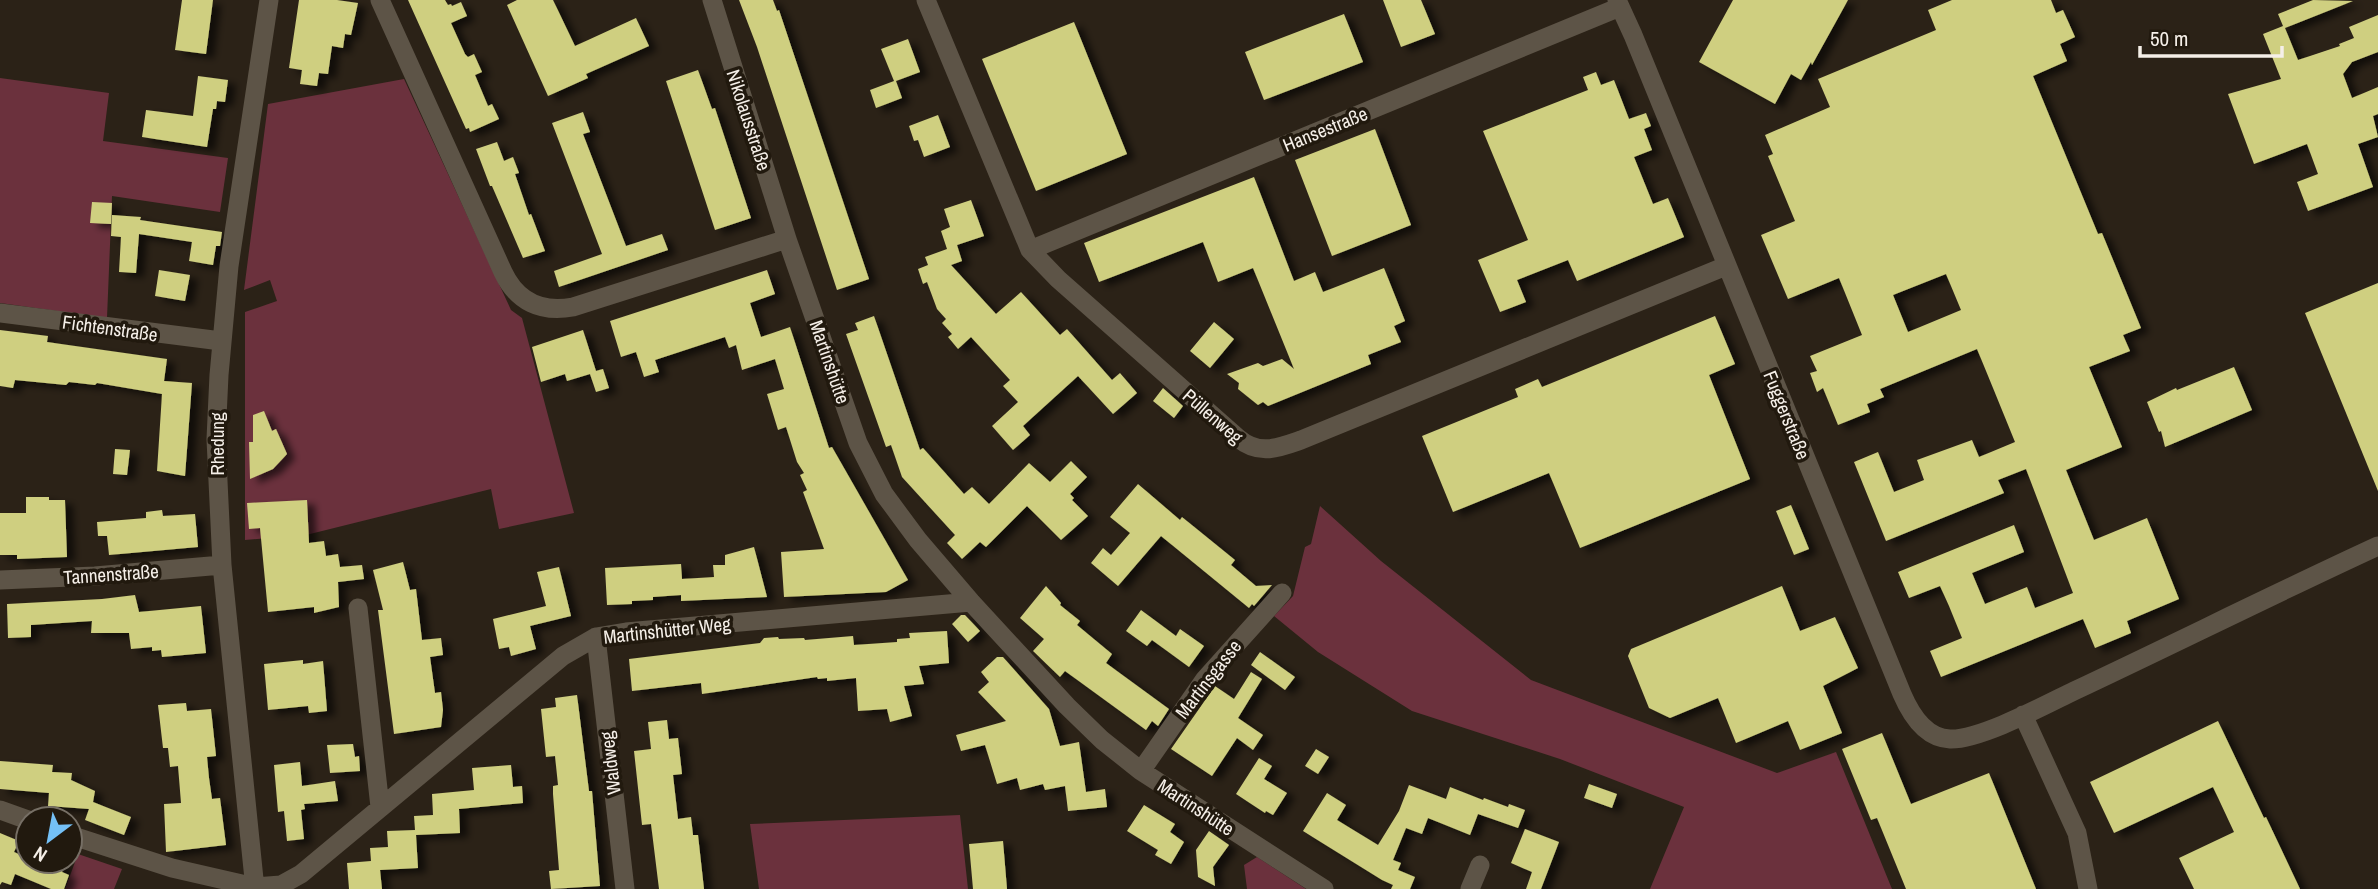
<svg xmlns="http://www.w3.org/2000/svg" width="2378" height="889" font-family="'Archivo Narrow',sans-serif">
<style>
.green{fill:#6b313d}
.building{fill:#cfcf80;fill-rule:evenodd;filter:url(#shadow)}
.lines{fill:none;stroke-linecap:round;stroke-linejoin:round}
.minor{stroke:#5d5447;stroke-width:19}
.labels{text-anchor:middle;dominant-baseline:central;stroke-width:7;stroke-linejoin:round;paint-order:stroke}
.street-label{font-size:19px;fill:#f5efe8;stroke:#21190e}
</style>
<defs>
<filter id="shadow"><feDropShadow dx="8" dy="4.5" stdDeviation="3.5" flood-color="#0009"/></filter>
</defs>
<rect width="100%" height="100%" fill="#2b2217"/>
<!-- green -->
<path class="green" d="M0 78 109 93 103 141 228 158 220 212 112 196 107 318 0 303Z
M404 79 511 310 522 318 574 513 499 529 491 489 306 535 245 540V312L277 301 270 280 244 290 268 104Z
M1320 506 1381 561 1531 680 1777 773 1836 752 1892 889H1650L1684 807 1560 759 1412 711 1318 652 1274 616 1293 596 1305 547 1311 544Z
M960 815 968 889H759L750 824Z
M78 854 122 869 114 889H65Z
M1257 857 1306 889H1247L1244 865Z"/>
<!-- building -->
<path class="building" d="M182 0H213L206 54 175 50Z
M299 0H337L358 3 351 35 345 34 343 48 332 46 328 74 319 73 317 86 300 84 302 70 289 68Z
M408 0H445L448 5 451 4 452 6 461 2 467 16 451 23 465 54 468 57 474 54 482 72 475 75 488 106 492 104 499 119 470 132 469 128 466 129Z
M517 0H553L575 46 636 18 649 46 586 74 588 78 548 96 507 5Z
M739 0H773L777 11 779 10 869 279 837 290 757 47Z
M1383 0H1421L1435 34 1401 47Z
M1733 0H1848L1812 65 1811 62 1801 80 1791 74 1775 104 1699 62Z
M1952 0H2051L2056 13 2063 10 2075 37 2060 44 2067 61 2033 76 2098 234 2102 233 2141 328 2123 335 2130 351 2089 367 2122 447 2066 470 2094 540 2147 518 2179 599 2127 621 2131 633 2095 648 2083 619 1941 677 1930 651 1962 638 1949 606 1940 586 1909 598 1898 572 2014 525 2024 552 1972 573 1985 604 2027 587 2035 608 2073 593 2026 469 1998 480 2004 493 1886 541 1854 462 1878 452 1894 492 1924 480 1917 460 1972 440 1979 457 2015 442 1993 388 1977 349 1880 389 1884 397 1867 404 1870 412 1838 425 1823 388 1817 392 1810 373 1817 371 1810 356 1862 335 1839 278 1788 299 1761 235 1795 221 1768 156 1773 154 1765 135 1830 107 1818 79 1936 30 1928 10ZM1946 274 1961 310 1908 332 1893 295Z
M2313 0 2353 1 2285 28 2298 60 2340 46 2339 44 2354 38 2349 27 2378 15V52L2352 62 2343 74 2352 98 2378 87V114L2373 116 2378 137 2358 144 2373 187 2308 211 2297 182 2318 174 2307 144 2254 164 2228 94 2281 79 2263 34 2283 26 2278 14Z
M1344 14 1363 62 1264 100 1245 52Z
M1074 22 1127 154 1036 191 982 59Z
M908 39 920 72 896 81 902 98 876 108 870 90 894 81 881 49Z
M698 70 712 109 715 108 751 218 715 230 666 81Z
M1596 72 1601 85 1614 80 1629 119 1646 113 1651 126 1644 129 1652 150 1634 157 1653 204 1668 198 1684 237 1577 281 1568 260 1517 280 1526 302 1500 312 1478 260 1528 240 1483 131 1588 90 1583 77Z
M198 76 228 80 225 102 217 101 216 109H213L207 147 142 137 146 110 193 116Z
M583 112 590 132 583 134 626 246 662 234 668 250 559 287 554 271 602 254 552 123Z
M938 115 950 147 924 157 918 140 914 141 909 126Z
M1375 129 1411 225 1332 256 1295 160Z
M497 142 504 161 513 157 519 173 515 174 529 215 531 214 545 251 523 258 492 186H490L476 149Z
M1254 177 1294 281 1315 272 1323 292 1384 268 1405 321 1394 326 1401 342 1368 355 1371 364 1268 406 1263 402 1258 405 1238 389 1239 383 1227 374 1258 363 1263 366 1282 359 1294 369 1253 268 1218 282 1203 242 1099 282 1084 243Z
M971 200 984 236 957 245 962 261 951 265 996 314 1021 292 1060 335 1067 329 1112 380 1120 373 1137 393 1113 414 1078 376 1023 426 1030 435 1013 450 992 426 1018 402 1003 386 1010 380 971 337 958 349 948 337 952 334 942 323 946 319 937 309 927 282 923 284 918 269 928 265 925 257 947 249 941 231 950 227 944 209Z
M92 202 112 203 111 224 90 223Z
M112 215 141 217 140 220 222 232 220 246H216L213 265 189 261 192 242 139 234 136 273 119 272 121 237 111 236Z
M159 270 190 275 185 301 155 296Z
M767 270 775 294 750 303 761 337 790 327 829 448 832 447 908 580 886 592 784 597 781 552 824 549 803 492 807 490 800 475 804 473 797 462 786 427 778 430 767 394 784 389 775 359 742 370 736 345 729 348 725 337 655 360 659 372 644 377 636 352 621 357 610 321Z
M2378 283V491L2305 313Z
M874 316 920 450 923 448 964 494 972 487 989 504 1029 463 1050 482 1071 461 1087 477 1070 494 1074 498 1072 500 1088 516 1061 540 1027 506 986 547 980 542 962 559 947 543 955 535 902 477 891 445 886 447 846 334 858 330 855 323Z
M1715 316 1735 364 1709 375 1750 479 1580 548 1549 473 1453 512 1422 436 1518 397 1515 389 1538 379 1542 387Z
M1214 322 1234 339 1210 368 1190 351Z
M0 330 48 336 47 342 167 359 164 381 192 383 185 476 157 471 162 394 97 383 95 385 69 382 66 385 15 380 13 388 0 386Z
M583 330 596 371 603 369 609 388 596 392 590 374 567 381 565 374 541 382 532 347Z
M2234 367 2252 410 2165 447 2161 431 2159 432 2147 402 2176 388 2177 390Z
M1163 388 1183 406 1174 418 1153 401Z
M264 411 272 431 276 429 287 454 273 469 250 479 249 442H253V415Z
M115 449 130 450 127 475 113 474Z
M1138 484 1180 520 1182 517 1235 560 1231 565 1256 586 1272 585 1254 606 1252 604 1249 608 1161 536 1118 586 1091 563 1103 548 1111 555 1130 533 1110 517Z
M26 497H49V500H65L67 557 17 559V555H0V513H26Z
M307 500 309 543 324 541 326 556 338 554 340 567 362 565 364 579 338 582 339 607 314 613V607L268 612 260 528 249 529 247 503Z
M1791 505 1809 549 1794 555 1776 511Z
M162 510 163 516 195 514 198 547 109 555 107 536H98L97 522 146 518V512Z
M754 547 767 597 681 601V595L653 597V600L632 601V604L607 605 605 568 681 564 682 579 714 577 713 565H725V555Z
M403 562 410 590 416 589 422 640 441 638 443 655 430 657 435 693 441 692 443 710 441 727 394 734 378 610H383L373 570Z
M559 567 571 616 530 626 536 649 511 656 509 647 499 649 493 619 546 606 537 572Z
M1046 586 1061 603 1060 605 1080 621 1077 625 1112 654 1106 663 1169 709 1158 726 1152 721 1146 730 1065 671 1060 677 1033 651 1044 639 1020 618Z
M1782 586 1800 631 1835 617 1858 668 1823 686 1842 733 1800 750 1788 721 1736 743 1718 698 1670 718 1649 708 1628 656 1631 649Z
M135 595 139 612 201 606 206 653 162 657 161 650 152 651V647L131 649 129 633H91L92 621 31 625V637L8 638 7 604 102 599Z
M1141 610 1176 636 1180 629 1204 646 1189 667 1152 640 1147 646 1126 631Z
M961 615H965L980 631 968 642 952 624Z
M947 631 949 663 919 666 924 684 904 686 912 716 890 722 887 709 858 711 856 678 827 681V678L818 679 817 677 702 694 701 683 632 691 629 659 760 643 764 638 778 637 779 639 804 638 805 640 853 636 854 645 897 642V639L910 638 909 633Z
M1260 652 1295 677 1285 690 1251 665Z
M997 657H1003L1049 709 1060 746 1079 742 1086 792 1105 789 1107 807 1068 811 1065 786 1045 790 1043 784 1020 790 1017 778 997 784 985 745 961 751 956 735 1006 721 978 692 989 682 981 672Z
M303 660V664L323 661 327 711 309 713 308 706 268 710 264 664Z
M1251 672 1262 679 1238 718 1263 735 1253 750 1237 738 1212 776 1171 749 1215 686 1234 699Z
M577 695 589 791H592L600 886 551 889 549 871 559 870 553 794V786L558 785 555 756 546 757 541 709 556 707 555 698Z
M186 703 187 711 211 709 216 756 207 757 209 778 212 799 220 798 226 845 166 852 164 804 181 803 178 766 170 767 168 748H163L158 705Z
M667 720 669 739 678 738 682 774 673 775 678 819 691 817 693 835H698L704 889H659L651 824 642 825 634 751 651 749 648 722Z
M2218 721 2264 818 2266 817 2300 889H2194L2179 858 2234 832 2213 787 2114 833 2090 782Z
M1882 733 1911 804 1989 773 2036 889H1906L1877 818 1871 820 1842 749Z
M353 744 355 757 359 756 360 771 330 773 327 745Z
M1316 749 1329 757 1318 774 1305 766Z
M1259 758 1272 766 1264 779 1287 793 1273 815 1266 811 1265 813 1236 794Z
M0 761 53 765 52 772 72 773 71 780 95 791 93 802 131 817 124 835 85 820 89 809 48 806 49 793 0 789Z
M300 762 302 786 335 781 338 801 304 804 305 809 301 810 304 839 287 841 284 811 278 812 274 765Z
M511 765 513 787 522 786 523 803 459 809 460 833 416 835 418 868 380 870 382 889H349L347 863 371 861 370 848 388 847 387 831 415 830 414 816 433 815 432 794 474 790 472 768Z
M1589 784 1617 794 1612 808 1584 798Z
M1409 785 1446 799 1450 787 1483 800 1484 798 1508 807 1509 804 1525 810 1518 828 1478 814 1470 835 1428 818 1422 834 1406 828 1393 860 1401 863 1398 870 1415 877 1410 889H1391L1393 885 1382 880 1303 831 1327 793 1346 805 1337 820 1378 845 1399 811Z
M1144 805 1175 824 1170 832 1184 842 1171 864 1155 855 1158 850 1127 831Z
M1525 829 1559 842 1541 889H1526L1532 872 1511 863Z
M1209 831 1229 845 1213 867 1215 886 1198 877 1196 850Z
M0 833 19 841 14 852 23 856V861H66L62 872 69 875 64 889H51L15 874 11 885 2 882 0 885Z
M1003 841 1007 889H973L969 844Z"/>
<g class="lines">
<!-- minor -->
<path class="minor" d="M380 0 503 272C517 302 541 313 573 307L787 239
M712 0 787 239 858 443 884 494 918 540 971 602 1067 706 1102 740 1141 771 1324 889
M926 0 1030 250 1058 279 1238 438C1259 456 1278 448 1301 440L1726 266
M1617 0 1633 35 1902 694C1911 715 1925 738 1950 739 1980 740 2045 705 2074 691 2176 643 2276 593 2378 546
M1030 250 1620 7
M0 313 221 341
M0 580 95 576 222 565
M358 608 380 807
M596 637 625 889
M2023 715 2077 833 2088 889
M1141 771 1205 679 1282 593
M0 810 28 820
M70 835 172 868 255 887 281 885 301 874 563 656 596 637 626 632 971 602
M255 889 222 565 216 439 219 375 229 266 269 0
M1470 889 1480 865"/>
</g>
<g class="labels">
<!-- street labels -->
<g class="street-label">
<text transform="translate(749 120) rotate(72)">Nikolausstraße</text>
<text transform="translate(1325 129) rotate(-22)">Hansestraße</text>
<text transform="translate(110 328) rotate(8)">Fichtenstraße</text>
<text transform="translate(830 362) rotate(71)">Martinshütte</text>
<text transform="translate(1787 415) rotate(68)">Fuggerstraße</text>
<text transform="translate(1213 416) rotate(41)">Püllenweg</text>
<text transform="translate(217 444) rotate(-90)">Rhedung</text>
<text transform="translate(111 574) rotate(-4)">Tannenstraße</text>
<text transform="translate(667 630) rotate(-6)">Martinshütter Weg</text>
<text transform="translate(1208 679) rotate(-52)">Martinsgasse</text>
<text transform="translate(610 763) rotate(-97)">Waldweg</text>
<text transform="translate(1196 807) rotate(33)">Martinshütte</text>
</g>
</g>
<!-- north arrow -->
<g transform="translate(49 840) rotate(212)"><circle r="33" fill="#21190e" stroke="#766f65" stroke-width="2"/>
<path d="M0-5L12 26L0 18L-12 26Z" fill="#74c0f6"/>
<text y="-10" font-size="19" font-weight="bold" text-anchor="middle" fill="#f5efe8">N</text>
</g>
<!-- scale -->
<path d="M2140 46v10h142v-10" fill="none" stroke="#f5efe8" stroke-width="3.5"/>
<text x="2150" y="46" font-size="21" fill="#f5efe8" stroke="#21190e" stroke-width="5" paint-order="stroke">50 m</text>
</svg>
